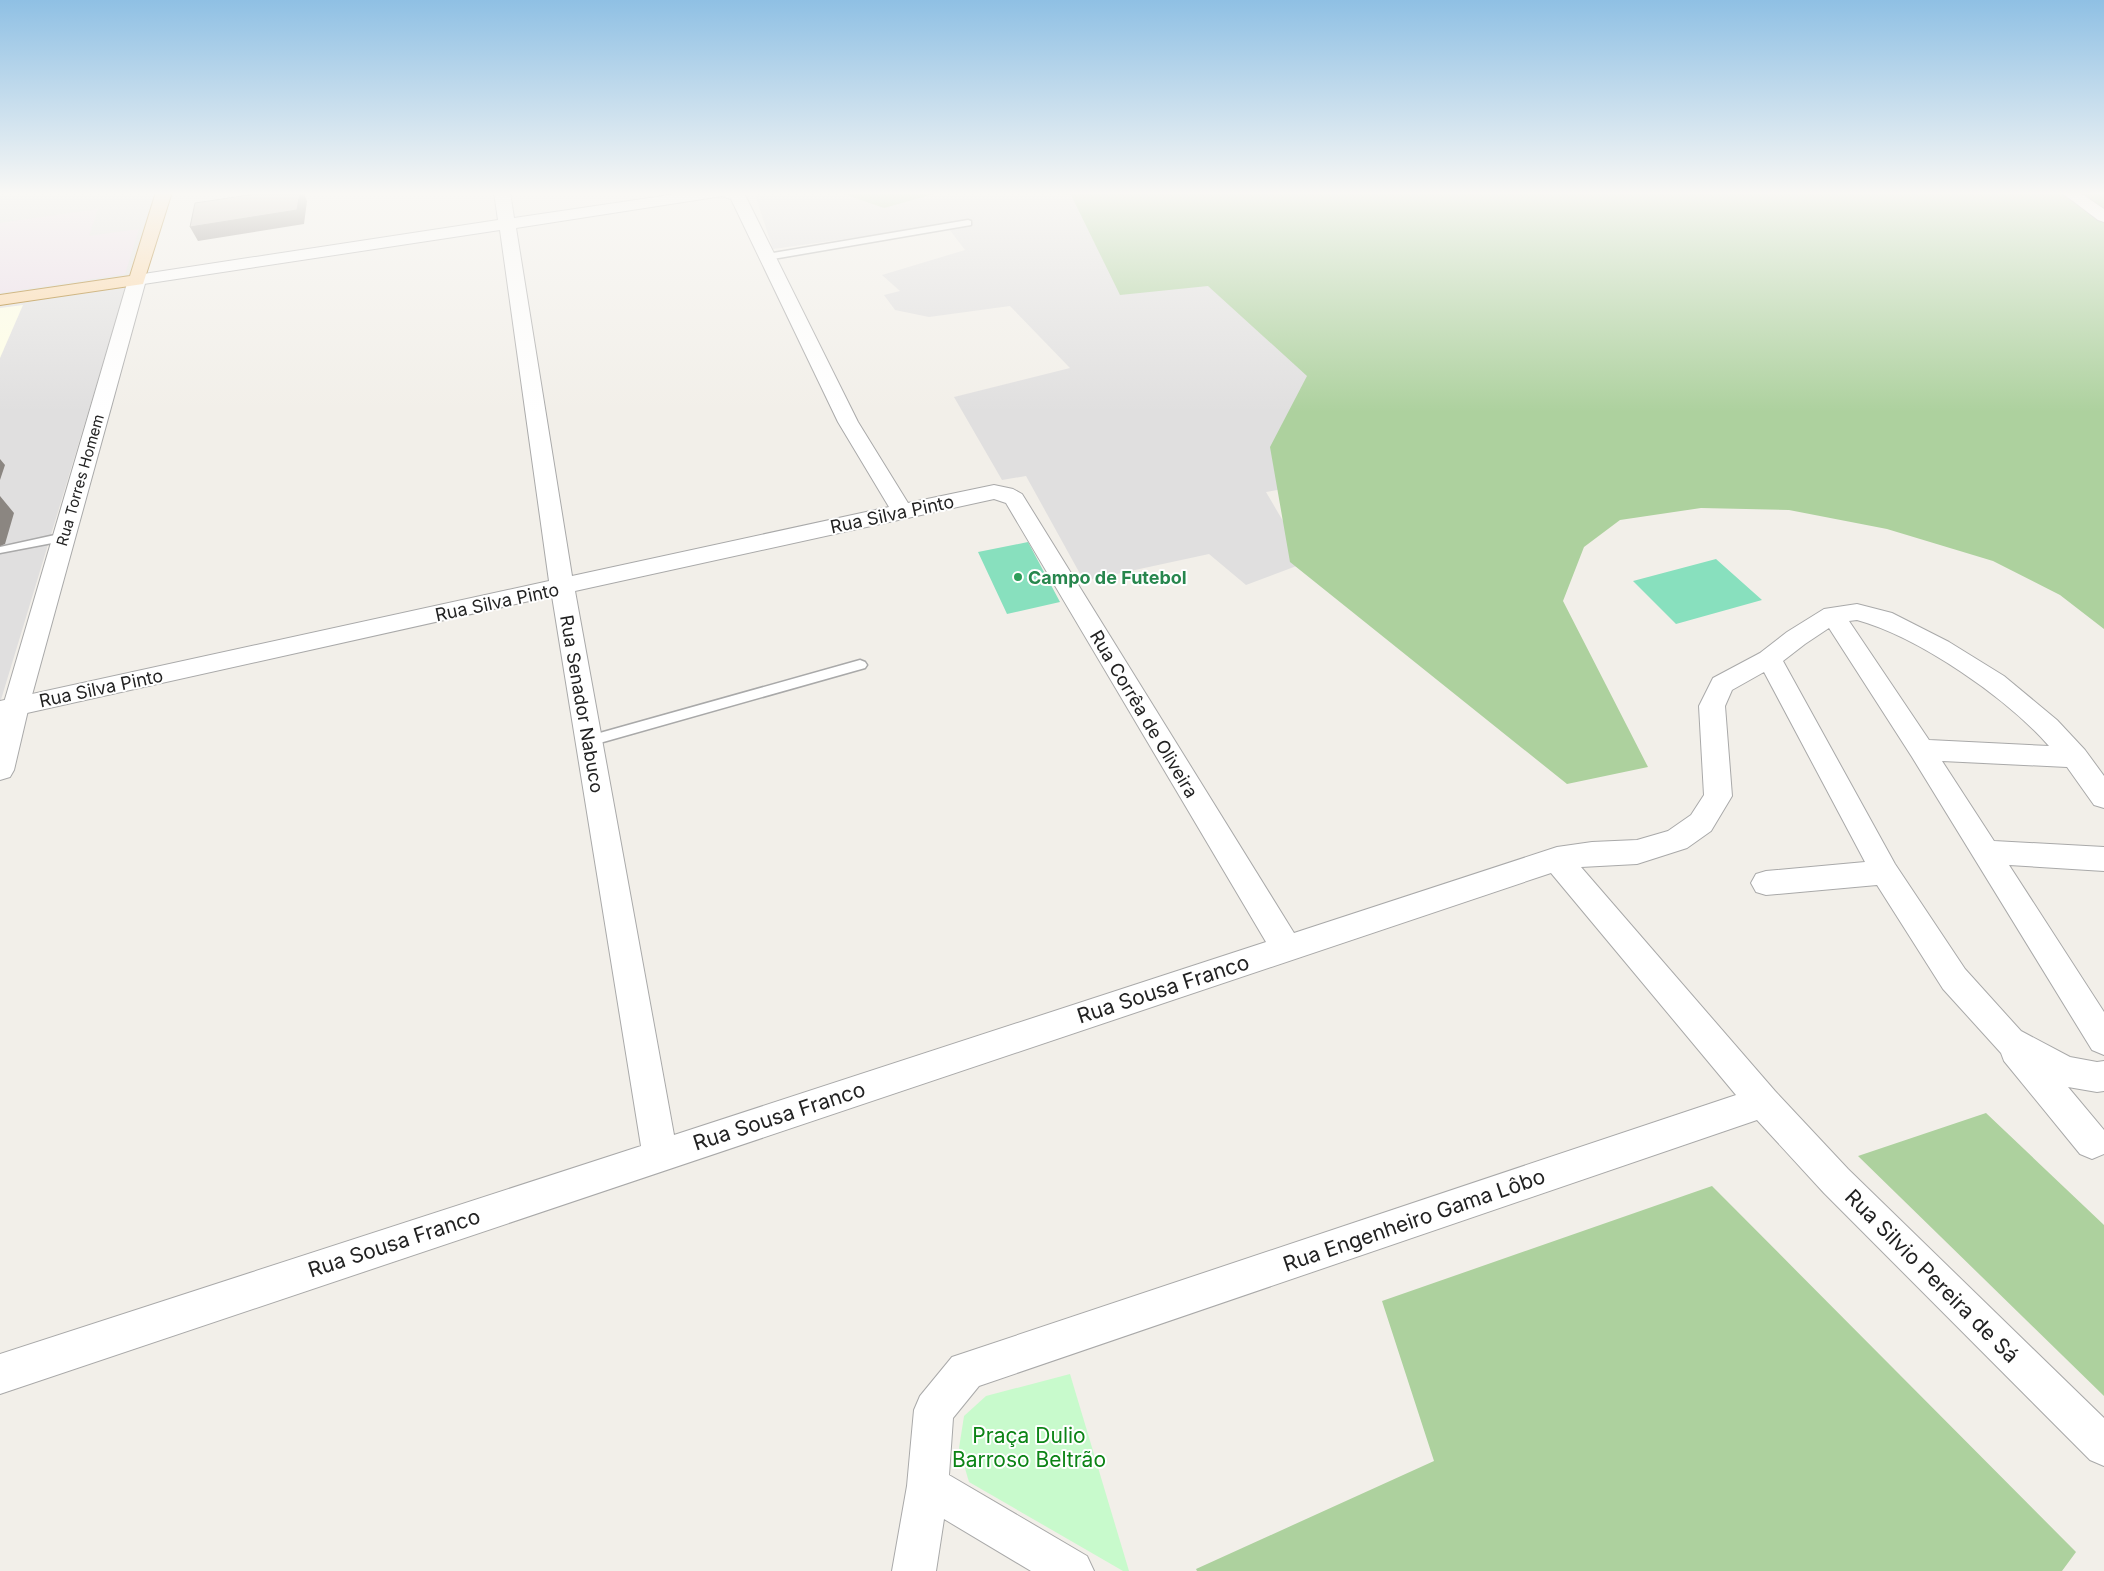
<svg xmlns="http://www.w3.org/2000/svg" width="2104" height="1571" font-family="Inter,sans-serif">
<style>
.residential{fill:#e0dfdf}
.industrial{fill:#ebdbe8}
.education{fill:#ffffe5}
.forest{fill:#add19e}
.park{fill:#c8facc}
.pitch{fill:#88e0be}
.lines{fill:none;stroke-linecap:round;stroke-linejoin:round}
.service-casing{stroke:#a9a9a9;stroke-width:3}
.minor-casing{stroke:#a9a9a9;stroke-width:2}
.tertiary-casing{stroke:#a9a9a9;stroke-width:2}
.primary-casing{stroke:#a06b00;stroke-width:2}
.service{fill:#fff;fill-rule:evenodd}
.minor{fill:#fff;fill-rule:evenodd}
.tertiary{fill:#fff;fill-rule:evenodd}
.primary{fill:#fcd6a4;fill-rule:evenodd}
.shaded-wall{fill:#8b8681}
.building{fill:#c7bfb8;stroke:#8b8681}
.leisure-dot{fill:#2e9e5b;stroke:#fff;stroke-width:2}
.labels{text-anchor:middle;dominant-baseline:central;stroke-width:4;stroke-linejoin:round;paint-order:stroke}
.far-street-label{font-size:15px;fill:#222;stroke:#fff}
.street-label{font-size:18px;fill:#222;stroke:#fff}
.leisure-label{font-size:18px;font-weight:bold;fill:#27864d;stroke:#fff;text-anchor:start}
.near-street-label{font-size:21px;fill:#222;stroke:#fff}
.near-park-label{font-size:21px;fill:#0c8416;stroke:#fff}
</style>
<rect width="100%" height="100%" fill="#f2efe9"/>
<!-- residential -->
<path class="residential" d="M0 192H156L133 272 130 276 0 296Z
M754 192H1312L1335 480 1266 492 1307 562 1246 585 1209 554 1084 581 1026 476 1002 480 954 397 1070 368 1010 306 929 317 895 310 884 295 900 291 882 275 965 250 946 225 773 249Z
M127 284 0 703V303Z"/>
<!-- industrial -->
<path class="industrial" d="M98 209 89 236 139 229 125 274 0 293V223Z"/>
<!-- education -->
<path class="education" d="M23 305 0 358V308Z"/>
<!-- forest -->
<path class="forest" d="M838 192H941L884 208Z
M1034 192H2104V629L2060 595 1993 561 1887 529 1789 510 1701 508 1620 520 1584 547 1563 601 1648 767 1567 784 1290 562 1270 447 1307 376 1208 286 1120 295 1071 195Z
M1986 1113 2104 1225V1396L1858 1156Z
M1712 1186 2076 1552 2062 1571H1197L1196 1569 1434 1461 1382 1301Z"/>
<!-- park -->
<path class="park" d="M1070 1374 1129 1571H1123L969 1482 959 1448 964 1416 986 1396Z"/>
<!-- pitch -->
<path class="pitch" d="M1028 542 1060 602 1007 614 978 552Z
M1716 559 1762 600 1676 624 1633 581Z"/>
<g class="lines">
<defs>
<path id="service" d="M968 220 971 221V225L767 260 762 257 767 254Z
M64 533 70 537 68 540 0 553V547Z
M860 660 865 662 867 665 865 668 589 746 584 745 582 741 584 737 589 736Z"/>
<path id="minor" d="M494 192H510L514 218 690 192 744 193 858 422 908 503 994 485 1013 489 1022 494 1294 933 1557 847 1592 842 1637 840 1668 831 1691 815 1704 795 1699 706 1713 678 1760 653 1787 632 1824 609 1857 604 1892 613 1949 642 2004 676 2057 720 2085 750 2104 776V808L2094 805 2067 767 1942 761 1994 841 2104 847V871L2009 865 2104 1012V1055L2092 1050 1912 757 1829 628 1805 644 1783 661 1895 864 1965 969 2021 1031 2070 1057 2097 1062 2104 1061V1091L2097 1092 2068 1087 2104 1130V1154L2092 1159 2080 1154 2004 1061 2001 1053 1943 989 1877 885 1766 895 1756 892 1751 883 1756 874 1766 871 1865 862 1764 672 1732 690 1725 706 1732 796 1711 831 1687 848 1637 864 1581 867 1775 1091 1848 1169 2104 1418V1466L2090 1460 1824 1193 1757 1120 979 1386 953 1418 949 1475 1087 1556 1094 1571H1031L944 1519 936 1571H892L907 1486 914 1410 920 1396 952 1357 1736 1095 1551 873 0 1394V1354L641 1146 552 596 0 719V701L549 581 500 230 137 285 131 284 128 280 131 276 137 275 498 220ZM722 196 731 199 838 422 889 507 572 576 516 228ZM994 499 1006 503 1266 942 674 1135 575 591ZM1857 620C1919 637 2007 698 2049 746L1929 740 1849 621Z
M2061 192H2079L2104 209V222L2098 220Z"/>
<path id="tertiary" d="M137 275 143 276 146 280 29 706 14 770 10 777 0 780V718L3 706 128 280 131 276Z"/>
<path id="primary" d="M156 192H172L143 284 0 305V295L130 276Z"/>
</defs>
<!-- service casing -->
<use href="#service" class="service-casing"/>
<!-- minor casing -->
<use href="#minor" class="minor-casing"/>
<!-- tertiary casing -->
<use href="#tertiary" class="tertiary-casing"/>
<!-- primary casing -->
<use href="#primary" class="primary-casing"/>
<!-- service -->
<use href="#service" class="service"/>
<!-- minor -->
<use href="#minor" class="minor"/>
<!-- tertiary -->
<use href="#tertiary" class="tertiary"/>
<!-- primary -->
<use href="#primary" class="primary"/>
</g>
<!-- shaded-wall -->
<path class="shaded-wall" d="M300 192H303L307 201 304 224 198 241 190 227Z
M0 459 5 465 0 480Z
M0 496 14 513 5 544 0 546Z"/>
<!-- building -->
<path class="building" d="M269 192H300L297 210 190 227 195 203Z"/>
<!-- sky -->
<linearGradient id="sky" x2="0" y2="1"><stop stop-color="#8fc0e4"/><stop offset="0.47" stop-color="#f9f8f5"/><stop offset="1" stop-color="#f9f8f5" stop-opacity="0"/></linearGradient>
<rect width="2104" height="412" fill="url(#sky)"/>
<!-- markers -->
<circle class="leisure-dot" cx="1018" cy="577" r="5"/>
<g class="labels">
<!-- far-street labels -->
<g class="far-street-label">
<text transform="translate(80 480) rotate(-74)">Rua Torres Homem</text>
</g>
<!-- street labels -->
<g class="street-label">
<text transform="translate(892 514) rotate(-12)">Rua Silva Pinto</text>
<text transform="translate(497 602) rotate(-12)">Rua Silva Pinto</text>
<text transform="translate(101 688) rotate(-12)">Rua Silva Pinto</text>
<text transform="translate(582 704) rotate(80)">Rua Senador Nabuco</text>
<text transform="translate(1144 714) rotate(59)">Rua Corrêa de Oliveira</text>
</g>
<!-- leisure labels -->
<g class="leisure-label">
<text x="1028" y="577">Campo de Futebol</text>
</g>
<!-- near-street labels -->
<g class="near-street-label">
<text transform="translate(1163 989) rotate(-18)">Rua Sousa Franco</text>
<text transform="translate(779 1116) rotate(-18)">Rua Sousa Franco</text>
<text transform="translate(1414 1220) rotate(-19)">Rua Engenheiro Gama Lôbo</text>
<text transform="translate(394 1243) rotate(-18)">Rua Sousa Franco</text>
<text transform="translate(1932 1276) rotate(45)">Rua Silvio Pereira de Sá</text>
</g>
<!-- near-park labels -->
<g class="near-park-label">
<text x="1029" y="1435">Praça Dulio<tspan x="1029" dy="24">Barroso Beltrão</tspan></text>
</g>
</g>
</svg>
